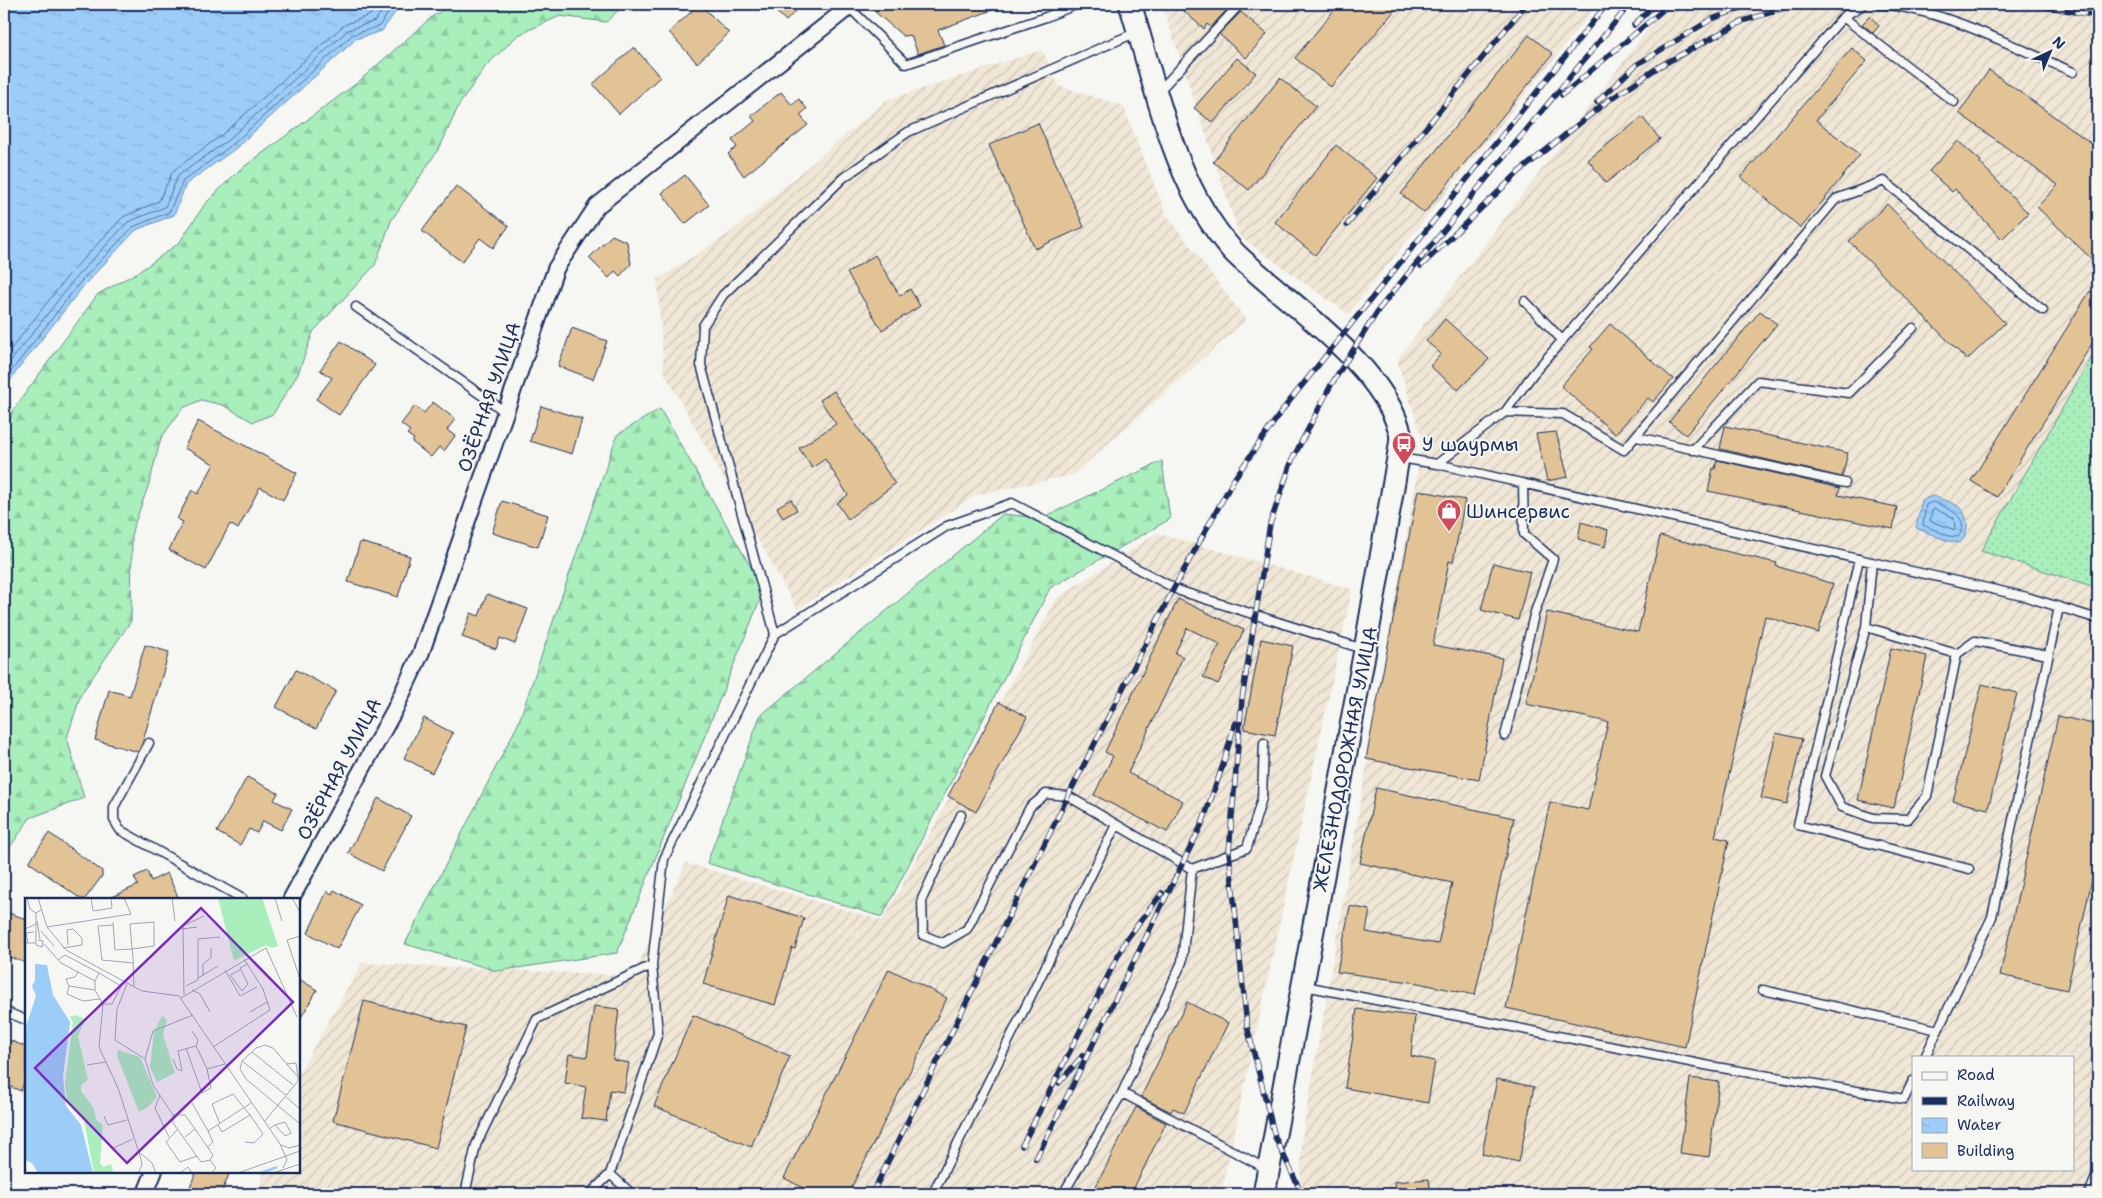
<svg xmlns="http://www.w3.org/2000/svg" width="2102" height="1198" font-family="'Shantell Sans',sans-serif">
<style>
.industrial{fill:url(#industrial-furrows);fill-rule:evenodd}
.grass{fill:url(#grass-dots);stroke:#628f8d}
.forest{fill:url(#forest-firs);stroke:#628f8d}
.water{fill:url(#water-ripples);stroke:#688eba}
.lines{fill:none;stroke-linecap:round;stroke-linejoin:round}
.shore{stroke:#4f6e9c;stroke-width:1}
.building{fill:#e2c395;stroke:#1b2f5e}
.lane-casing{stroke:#1b2f5e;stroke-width:11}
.street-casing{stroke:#1b2f5e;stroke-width:19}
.secondary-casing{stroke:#1b2f5e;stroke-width:25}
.lane{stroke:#f6f6f2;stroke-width:8}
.street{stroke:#f6f6f2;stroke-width:15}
.secondary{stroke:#f6f6f2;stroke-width:21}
.rail-casing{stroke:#1b2f5e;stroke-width:5.5}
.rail{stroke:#f6f6f2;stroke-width:4;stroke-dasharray:11;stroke-linecap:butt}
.labels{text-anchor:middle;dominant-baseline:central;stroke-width:4;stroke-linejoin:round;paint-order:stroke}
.street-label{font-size:19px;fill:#1b2f5e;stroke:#f6f6f2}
.poi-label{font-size:19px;fill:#1b2f5e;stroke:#f6f6f2;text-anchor:start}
.inset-river{fill:none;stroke:#9ccdf8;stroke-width:2.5}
.inset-road{fill:none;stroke:#9ea6b7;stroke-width:1}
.view{fill:#7b2cbf;fill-opacity:0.15;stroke:#7b2cbf;stroke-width:2.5}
.inset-edge{fill:none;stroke:#1b2f5e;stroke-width:2.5}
</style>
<defs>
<pattern id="industrial-furrows" width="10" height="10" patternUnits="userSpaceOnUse" patternTransform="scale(1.25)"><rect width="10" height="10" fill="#f0e7d6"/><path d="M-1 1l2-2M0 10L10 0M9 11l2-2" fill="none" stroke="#cdc6ba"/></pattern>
<pattern id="grass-dots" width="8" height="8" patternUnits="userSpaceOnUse" patternTransform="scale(1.25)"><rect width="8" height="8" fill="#a9efbc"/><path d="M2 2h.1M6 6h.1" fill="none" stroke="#91cda4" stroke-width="1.8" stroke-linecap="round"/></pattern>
<pattern id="forest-firs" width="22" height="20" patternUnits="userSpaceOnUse" patternTransform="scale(1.25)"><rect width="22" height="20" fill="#a9efbc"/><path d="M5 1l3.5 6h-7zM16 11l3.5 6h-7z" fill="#91cda4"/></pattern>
<pattern id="water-ripples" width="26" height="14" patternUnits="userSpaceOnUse" patternTransform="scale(1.25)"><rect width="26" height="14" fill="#9ccdf8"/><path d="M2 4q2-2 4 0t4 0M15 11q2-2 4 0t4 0" fill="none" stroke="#86b0d7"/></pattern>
</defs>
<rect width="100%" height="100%" fill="#f6f6f2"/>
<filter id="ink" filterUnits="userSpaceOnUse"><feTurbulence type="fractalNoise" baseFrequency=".02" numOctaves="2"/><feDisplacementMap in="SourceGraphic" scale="10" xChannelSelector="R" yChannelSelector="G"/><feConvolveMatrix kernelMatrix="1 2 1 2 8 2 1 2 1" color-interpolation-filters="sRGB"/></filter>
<g filter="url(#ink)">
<!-- industrial -->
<path class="industrial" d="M1162 4H1598L1348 314 1240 237Z
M1667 4H2098V1194H1300L1302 1138 1423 441 1397 360ZM1913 1057H2073V1169H1913Z
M1042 50 1059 86 1123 106 1166 214 1246 320 1073 475 976 495 797 609 664 372 657 280 731 232 887 100Z
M1157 533 1352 589 1221 1194H259L262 1172H299V1073L362 963 633 976 686 863 883 921 1057 598Z"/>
<!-- grass -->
<path class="grass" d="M2098 346V588L1981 551Z"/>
<!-- forest -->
<path class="forest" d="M454 4H625L606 22 560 16 518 35 485 67 459 105 441 145 391 221 375 265 313 332 298 374 273 414 253 422 223 405 201 400 183 408 161 438 149 484 132 531 131 621 81 694 67 738 84 798 30 818 4 856V439L13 410 98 294 140 271 179 243 205 204 237 172 357 83 433 16Z
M660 409 764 590 617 953 497 971 405 944 518 724 617 435Z
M1162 461 1170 519 1050 588 882 917 707 863 760 716 1003 514 1042 518Z"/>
<!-- water -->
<path class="water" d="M4 4H401L382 31 356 39 235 149 186 184 174 215 136 230 85 284 12 377 4 396Z
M1933 496C1940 499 1949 501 1956 505 1970 514 1970 532 1960 543L1948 541 1916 528 1922 500Z
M1847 1190 1897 1194H1845Z"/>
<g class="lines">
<!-- shore -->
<path class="shore" d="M4 358 71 272 123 217 159 201 173 171 223 134 344 25 370 15 378 4
M4 370 76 277 128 222 165 207 178 176 228 140 348 30 375 21 387 4
M4 384 9 374 81 281 133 227 169 212 183 181 232 145 352 35 379 26 395 4
M1933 502C1947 507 1973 518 1958 537L1949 536 1923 525 1926 505Z
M1935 509 1954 518 1955 530 1930 521 1932 511Z"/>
</g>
<!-- building -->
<path class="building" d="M700 4 729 33 697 63 669 32Z
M768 4H802L786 21Z
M866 4H1006V5L938 30 944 45 918 54 911 35 903 36Z
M1176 4H1232L1211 27 1207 24 1204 29Z
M1339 4H1400L1331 87 1295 58Z
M1241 12 1267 34 1246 58 1219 34Z
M1870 16 1879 26 1873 33 1862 24Z
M1529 35 1553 54 1424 213 1401 194Z
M634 47 660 77 619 114 593 84Z
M1852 48 1867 61 1816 120 1860 155 1801 228 1741 177Z
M1237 58 1256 73 1213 123 1194 108Z
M1989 70 2098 148V265L2037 207 2058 185 1959 113Z
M1280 78 1316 106 1249 190 1213 162Z
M781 92 792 105 799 99 807 109 800 115 808 125 744 176 728 154 737 147 732 140 755 121 751 116Z
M1642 117 1660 139 1606 183 1588 160Z
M1038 123 1084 227 1035 249 989 145Z
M1958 141 1981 161 1980 163 2028 213 2002 239 1955 189 1952 192 1929 171Z
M1336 145 1377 178 1315 255 1275 222Z
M685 175 709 205 685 224 662 193Z
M456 186 509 226 493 248 480 238 462 262 422 231Z
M1887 204 2005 323 1967 360 1849 241Z
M612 235 627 242 631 264 620 276 615 271 609 278 589 258Z
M875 255 900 296 910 289 920 306 882 330 847 273Z
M2090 291 2098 296V334L1997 497 1971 481Z
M1760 311 1777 324 1686 435 1669 422Z
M1445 319 1489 359 1458 390 1430 366 1441 354 1426 341Z
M1610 324 1673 379 1653 402 1648 398 1615 434 1561 386 1593 349 1590 347Z
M572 328 607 341 593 379 558 366Z
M341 341 375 365 339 415 316 399 332 378 320 370Z
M834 391 895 484 848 519 837 503 848 495 825 459 812 468 799 448 836 424 820 400Z
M433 402 455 419 447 430 455 436 444 451 439 447 431 457 412 442 414 439 407 434 410 431 401 424 415 406 424 413Z
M541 406 582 419 572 454 530 441Z
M198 421 297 473 283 500 260 487 238 529 230 524 206 570 169 550 183 522 177 519 192 490 198 494 214 464 184 448Z
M1725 426 1848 453 1842 477 1720 449Z
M1556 432 1568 477 1547 481 1536 434Z
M1717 460 1840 488 1838 495 1897 507 1893 529 1708 491 1713 468 1715 469Z
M1418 490 1465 500 1453 562 1449 561 1433 645 1502 658 1479 780 1366 759Z
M791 499 797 510 783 518 777 507Z
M502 501 548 515 538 547 492 533Z
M1581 522 1608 530 1605 547 1578 539Z
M1660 536 1777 563 1776 566 1833 584 1818 633 1765 616 1715 837 1729 840 1685 1047 1506 1008 1550 802 1588 810 1608 722 1526 704 1547 612 1638 632Z
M360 542 410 556 398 597 348 582Z
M1493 563 1530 572 1518 620 1481 610Z
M487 594 528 609 515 644 500 638 496 649 462 637 471 613 479 616Z
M1178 599 1244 630 1218 684 1203 677 1220 644 1187 628 1175 653 1183 657 1128 773 1183 801 1167 832 1094 795 1113 756 1105 752Z
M1261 639 1293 646 1275 735 1244 729Z
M145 645 169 652 142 744 138 752 95 740 109 690 130 696Z
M1891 648 1927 656 1894 808 1858 800Z
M296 670 336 691 316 729 276 707Z
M1982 684 2017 693 1988 809 1953 801Z
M999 702 1027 717 976 812 948 796Z
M2058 716 2098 725V853L2067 990 2000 975Z
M424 718 453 733 432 773 404 758Z
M1776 733 1802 739 1787 804 1761 798Z
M247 777 278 793 274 800 292 809 281 830 263 821 257 833 249 829 240 845 217 832Z
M1376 788 1514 818 1475 995 1418 983 1337 972 1350 906 1370 910 1366 932 1438 944 1452 883 1360 863Z
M378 798 411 816 382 871 348 853Z
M49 833 102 871V876L85 899H81L29 862Z
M147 871 151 881 167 873 179 899H108L138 885 134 877Z
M334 890 361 905 337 949 308 933 327 891 332 894Z
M729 895 804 918 795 949 792 948 775 1005 703 984Z
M9 913 26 919V963L4 955V926Z
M889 969 947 998 848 1194H815L784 1178Z
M299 979 317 990 299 1021Z
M364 1001 466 1027 436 1148 333 1121Z
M1187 1002 1228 1023 1184 1113 1173 1108 1171 1112 1141 1097Z
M594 1006 619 1009 613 1060 629 1063 624 1092 610 1090 606 1121 581 1118 586 1087 565 1083 569 1054 587 1057Z
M1357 1009 1415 1016 1411 1056 1435 1061 1428 1103 1345 1088Z
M693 1015 790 1056 751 1147 654 1106Z
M4 1038 26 1047V1077L21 1091 4 1084Z
M1690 1078 1719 1082 1709 1157 1680 1153Z
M1497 1079 1534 1087 1519 1162 1482 1154Z
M1136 1107 1166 1123 1131 1194H1092Z
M196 1172H230L221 1194H187Z
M1429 1179 1431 1194H1395L1394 1182Z"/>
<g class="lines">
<defs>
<path id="lane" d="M1877 4C1942 8 2013 47 2073 72
M849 7 906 64 1046 17 1078 4
M1843 17 1954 102
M1137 32 908 132 843 178 723 295 703 326 701 365 775 634 947 526 1012 503 1180 591 1363 649
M1159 91 1240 4
M1525 301 1562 340
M356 307 504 411
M1505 412 1563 414 1624 450 1836 199 1884 181 2043 310
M1637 437 1845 483
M1693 450 1758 381 1849 393 1913 328
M1400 458 1437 464 2027 597 2098 619
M1437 464 1505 412 1533 374 1843 17 1864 4
M1859 559 1798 825 1969 869
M1866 627 1872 562
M1957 654 1866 627 1825 776 1842 807 1873 818 1908 819 1927 796 1957 654 1975 641 2048 655
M1505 736 1534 615 1553 559 1524 534 1523 484
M149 743 114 807V820L120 830 243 899
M961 815 922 899 923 935 943 943 967 929 1030 807 1046 794 1068 796 1192 869 1182 962 1122 1093 1267 1169
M1192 869 1247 848 1262 798 1264 743
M1305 986 1710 1066 1904 1099 1913 1081
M1763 990 1938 1030
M4 1011 26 1020
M1925 1057 1992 917 2059 607
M610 1174 632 1194
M465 1194 476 1145 537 1019 652 965
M590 1194 610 1174 658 1033 652 965 664 859 775 634
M936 1194 935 1189 1116 825
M1063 1194 1122 1093
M2089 1194 2098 1172"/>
<path id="street" d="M291 899 395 709 421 653 556 268 597 206 849 7 850 4
M145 1194 154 1172"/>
<path id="secondary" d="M1130 4C1157 88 1172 182 1232 250 1241 260 1253 269 1263 278 1309 318 1384 372 1400 432 1402 439 1399 450 1398 458L1365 650 1264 1194"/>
</defs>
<!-- lane casing -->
<use href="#lane" class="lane-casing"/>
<!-- street casing -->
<use href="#street" class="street-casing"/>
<!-- secondary casing -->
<use href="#secondary" class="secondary-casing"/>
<!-- lane -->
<use href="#lane" class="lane"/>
<!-- street -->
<use href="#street" class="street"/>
<!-- secondary -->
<use href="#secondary" class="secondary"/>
<defs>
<path id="rail" d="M2032 4 2098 16
M1634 25 1655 4
M1562 95 1670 4
M1597 102 1636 65 1712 19 1752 4
M1347 225 1526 4
M1421 266 1520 171 1605 103 1660 66 1743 21 1797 4
M1059 1083 1083 1055
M1022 1146 1126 940 1162 893
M1036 1159 1202 824 1223 765 1235 723
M872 1194 1068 796 1174 588 1234 479 1284 408 1607 4
M1302 1194 1275 1137 1247 1026 1229 852 1242 699 1270 524 1292 460 1331 385 1379 309 1630 4"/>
</defs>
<!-- rail casing -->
<use href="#rail" class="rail-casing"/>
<!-- rail -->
<use href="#rail" class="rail"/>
</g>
</g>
<!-- icons -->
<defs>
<symbol id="bus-pin" viewBox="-11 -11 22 30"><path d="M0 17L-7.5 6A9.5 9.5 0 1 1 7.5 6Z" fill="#d1495b" stroke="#f6f6f2"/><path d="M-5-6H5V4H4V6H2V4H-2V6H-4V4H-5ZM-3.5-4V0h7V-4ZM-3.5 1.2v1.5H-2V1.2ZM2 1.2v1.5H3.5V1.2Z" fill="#fff"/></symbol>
<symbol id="shop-pin" viewBox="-11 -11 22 30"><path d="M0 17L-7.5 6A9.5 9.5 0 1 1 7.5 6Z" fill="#d1495b" stroke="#f6f6f2"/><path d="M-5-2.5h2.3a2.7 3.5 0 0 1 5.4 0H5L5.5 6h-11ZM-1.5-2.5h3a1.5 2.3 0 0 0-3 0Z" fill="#fff"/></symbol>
</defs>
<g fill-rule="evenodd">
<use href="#bus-pin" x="1390" y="430" width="28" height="38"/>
<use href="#shop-pin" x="1435" y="497" width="28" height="38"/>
</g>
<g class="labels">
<!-- street labels -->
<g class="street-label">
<text transform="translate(489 397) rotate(-71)">ОЗЁРНАЯ УЛИЦА</text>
<text transform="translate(1345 759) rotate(-79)">ЖЕЛЕЗНОДОРОЖНАЯ УЛИЦА</text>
<text transform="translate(339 769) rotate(-62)">ОЗЁРНАЯ УЛИЦА</text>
</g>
<!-- poi labels -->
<g class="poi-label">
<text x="1422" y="444">У шаурмы</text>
<text x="1466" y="511">Шинсервис</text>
</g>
</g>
<!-- overview -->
<g transform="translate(25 898)">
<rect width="275" height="275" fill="#f6f6f2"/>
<path d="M193 0H237L253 48 247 50 241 47 209 63Z" fill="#a9efbc"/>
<path d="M50 117 60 121 53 138 63 182 56 187V193L68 209 72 223 78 227 75 265 78 269 86 266 88 273 84 275H69L59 222 42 202 40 186 48 124 45 119ZM137 118 142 122 138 137 150 175 132 184 125 169 129 134ZM93 152 115 159 132 199 123 209 114 214 92 158Z" fill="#a9efbc"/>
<path d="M10 66 22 67 28 97 45 124 38 178 41 208 56 227 68 275H13L7 265 0 262V132L11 98 7 88 10 83Z" fill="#9ccdf8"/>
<path class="inset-river" d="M236 275 252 269"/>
<path class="inset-road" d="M2 0 5 11 11 15M13 0 22 29 41 52 117 93 154 98 255 246 262 262 258 270M66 0 68 13 87 10 86 0M147 0 150 23M250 0 257 23M267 0 275 14M12 23 15 41M88 24 90 52 107 51 129 48V24L105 26 107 51 108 58 109 89M11 26V47L17 49 18 43 13 42M88 27 73 28 77 62 108 65M22 29 106 16 99 0M0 31 11 26V15L16 12M157 31 172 29M16 33 29 48M275 38 262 42 275 81M3 45 1 35 9 34M19 46 36 65 70 83V92L78 106 74 149 93 190 116 261 117 267 113 275M0 49V45H11M38 50 57 47V40L48 31 42 32 43 47M33 62 40 57 74 75M200 72 215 98 232 89M215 72 205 77 217 93 223 86 215 70 222 66M53 74 50 79 41 81 44 88 42 96 58 103 75 101M178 77V66L186 60V50M173 80 193 68M70 83 74 75 96 88 87 106H78M102 86 92 111 90 142 120 161 128 133 168 117M44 88 70 92M161 88 173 82V41L195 39M167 92 175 96 185 114M159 97 158 28 179 18M156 100 241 50 272 119M225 114 242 104M167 133 173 142 171 148M188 149 245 112 238 91 219 61M161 150 177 195 186 190 182 171M227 154 268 187M120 161 128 187 148 217V225L176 264 185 262 191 270 186 275M148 161 152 171 157 173 153 153 171 148 182 171 200 166M217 163 215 171 221 181 275 226M261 166 271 165 273 179M62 167 81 164M135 197 130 210 144 239M261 199 275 211M167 205 183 233M148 217H160L170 231M79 218 83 227 102 222M239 224 273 183V179L248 150 240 147 231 150 217 163 261 197M193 227 197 234 225 217 208 196 187 206 195 226M244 231 250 227 260 238 266 235 260 224 250 227M152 232 141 244 155 264 172 258M160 239 170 231 188 257 185 262M220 244 229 245 238 236 225 217M256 247 264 250 275 247M183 249 188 244 183 233 226 205M86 251 108 241M113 253 127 265 131 275M155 275 163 269 167 275M213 275 275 253M248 275 275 266"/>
<path class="view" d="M176 10 268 104 102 265 10 170Z"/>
<rect width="275" height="275" class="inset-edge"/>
</g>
<!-- margin -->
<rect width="2102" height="1198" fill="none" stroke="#f6f6f2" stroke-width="20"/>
<rect x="10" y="10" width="2082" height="1178" fill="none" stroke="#1b2f5e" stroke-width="2" filter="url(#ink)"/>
<!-- legend -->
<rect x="1912" y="1056" width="162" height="115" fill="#f6f6f2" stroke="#9ea6b7"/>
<rect x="1922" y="1072" width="25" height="8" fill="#f6f6f2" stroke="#9ea6b7"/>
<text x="1957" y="1080" font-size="15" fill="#1b2f5e">Road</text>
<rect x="1922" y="1097" width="25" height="8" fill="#1b2f5e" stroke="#9ea6b7"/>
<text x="1957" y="1106" font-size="15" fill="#1b2f5e">Railway</text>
<rect x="1922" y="1118" width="25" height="15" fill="url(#water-ripples)" stroke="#9ea6b7"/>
<text x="1957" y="1130" font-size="15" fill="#1b2f5e">Water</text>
<rect x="1922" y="1143" width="25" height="15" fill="#e2c395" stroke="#9ea6b7"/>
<text x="1957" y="1156" font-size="15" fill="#1b2f5e">Building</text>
<!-- north arrow -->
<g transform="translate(2050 52) rotate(44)" stroke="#f6f6f2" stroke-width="4" paint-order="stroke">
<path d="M0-4L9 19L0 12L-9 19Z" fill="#1b2f5e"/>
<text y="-8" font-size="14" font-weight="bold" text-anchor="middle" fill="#1b2f5e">N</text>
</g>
</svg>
